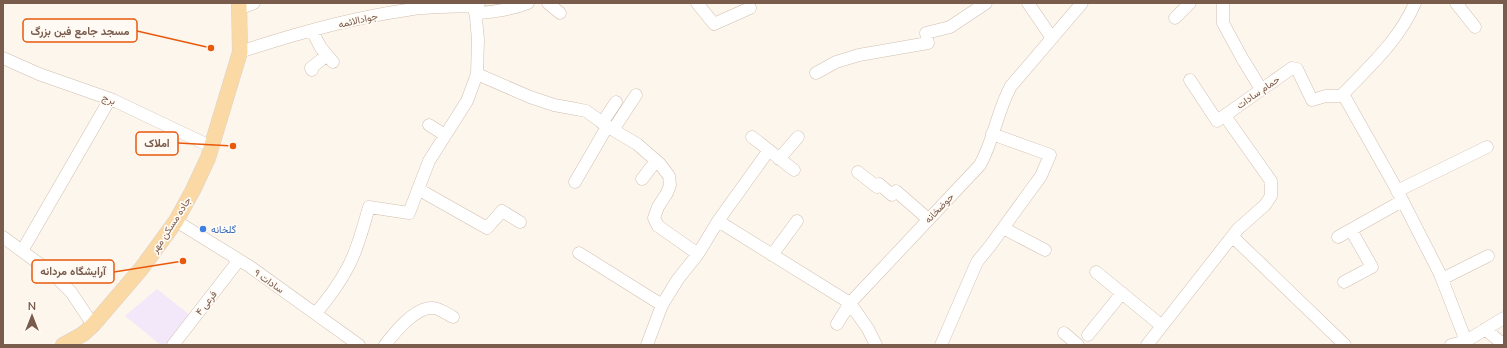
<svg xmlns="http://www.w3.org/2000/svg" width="1507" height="348" font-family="Mulish,Vazirmatn,sans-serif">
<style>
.education{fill:#f3e8fa}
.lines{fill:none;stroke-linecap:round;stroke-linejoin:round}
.minor-casing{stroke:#d1beb0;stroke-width:13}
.major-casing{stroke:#dad1cd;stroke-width:16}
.minor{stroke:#fff;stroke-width:12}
.major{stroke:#fbd9a5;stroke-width:15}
.shop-dot{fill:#3f7fe0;stroke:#fffaf3;stroke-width:1.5}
.labels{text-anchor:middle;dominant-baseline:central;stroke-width:3.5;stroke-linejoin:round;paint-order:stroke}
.street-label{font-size:10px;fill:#7a5c4d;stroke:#fffaf3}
.shop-label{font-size:10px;fill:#366cbe;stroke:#fffaf3;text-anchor:start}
.leader{fill:none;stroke:#e8590c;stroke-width:1.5}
.callout-dot{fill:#e8590c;stroke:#fffaf3;stroke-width:1.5}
.callout{fill:#fffaf3;stroke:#e8590c;stroke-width:1.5}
.callout-label{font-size:11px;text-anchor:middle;font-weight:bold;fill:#7a5c4d}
</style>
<rect width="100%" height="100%" fill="#fdf6ec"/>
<!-- education -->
<path class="education" d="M157 289 191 316 169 345H161L125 316Z"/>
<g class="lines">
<defs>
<path id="minor" d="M548 3 560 13
M697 3 714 24 750 8
M1028 3 1052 38
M1223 3V23L1242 58 1261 89
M1415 3C1400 39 1369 67 1343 94L1396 188 1440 274 1466 341
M1456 3 1475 27
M475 6 478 40 477 74 530 97 554 105 576 109 586 111 610 128 637 144 660 164 669 176 670 185 667 193 658 207 654 218 658 226 698 254 718 221 850 303 868 329 876 345
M239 9 254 3
M475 13C494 12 511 10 528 3
M1175 18 1190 3
M312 31 321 48 333 62
M240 52C294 34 351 18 407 10 429 6 452 7 475 6L479 3
M3 58 39 74 113 100 212 147
M312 70 311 68 327 55
M816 73 836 62 859 55 928 43 926 33 950 27 986 3
M1190 80 1217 121 1292 68 1297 69 1312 100 1326 96H1339L1343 94
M602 123 616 102
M429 125 445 135
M613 130 636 95
M752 137 794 170
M779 159 798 137
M858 172 877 187 879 184 892 195 896 191 928 219
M642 179 656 161
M575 182 607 127
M418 189 487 228 502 211 520 222
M1397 191 1487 147
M176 221 249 266 359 345
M718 221 769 150
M1003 228 1045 250
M3 237 53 274 71 292 93 325
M1233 237 1345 345
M1338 237 1402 201
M22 251 110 99
M579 253 662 305
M772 255 797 221
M1096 272 1162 326
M1442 279 1488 256
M1344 282 1372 267 1351 230
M316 313C328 299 339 284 348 267 358 249 363 227 369 207L409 213 429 161 467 101 477 74
M837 324 850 303 980 165C994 140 997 111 1011 86L1082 3
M1485 329 1504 345
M1064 333 1078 345
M1088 335 1122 293
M173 345 239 260
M385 345C394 333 416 306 433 308 439 308 447 314 453 317
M647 345 662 305 678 279 698 254
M941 345 977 262 990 246 1041 176 1050 155 992 134
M1147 345 1238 229 1265 205 1271 196V181L1225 116
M1451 345 1466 341 1504 318"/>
<path id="major" d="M63 345 83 334 93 325 141 269 176 221 193 190 208 158 240 52 239 3"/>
</defs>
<!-- minor casing -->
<use href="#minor" class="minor-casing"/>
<!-- major casing -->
<use href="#major" class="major-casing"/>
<!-- minor -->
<use href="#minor" class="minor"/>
<!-- major -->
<use href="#major" class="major"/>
</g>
<!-- markers -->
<circle class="shop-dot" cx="203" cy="229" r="4"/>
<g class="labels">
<!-- street labels -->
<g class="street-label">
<text transform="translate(358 20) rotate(-13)">جوادالائمه</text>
<text transform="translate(1258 92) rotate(-35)">حمام سادات</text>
<text transform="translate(109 99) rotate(22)">برج</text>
<text transform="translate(939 208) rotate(-46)">حوضخانه</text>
<text transform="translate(171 225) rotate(-57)">جاده مسکن مهر</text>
<text transform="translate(269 281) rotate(35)">سادات ۹</text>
<text transform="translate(206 303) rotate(-52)">فرعی ۴</text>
</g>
<!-- shop labels -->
<g class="shop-label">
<text x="211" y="229">گلخانه</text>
</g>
</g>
<!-- callouts -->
<path class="leader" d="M211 48L137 31M233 146L178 143M183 261L114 272"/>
<g class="callout-dot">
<circle cx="211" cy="48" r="4"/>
<circle cx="233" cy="146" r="4"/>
<circle cx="183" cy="261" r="4"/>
</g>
<g class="callout">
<rect x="23" y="19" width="114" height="23" rx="4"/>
<rect x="136" y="132" width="42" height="23" rx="4"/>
<rect x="32" y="260" width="82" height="23" rx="4"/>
</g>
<g class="callout-label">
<text x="80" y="35">مسجد جامع فین بزرگ</text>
<text x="157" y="147">املاک</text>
<text x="73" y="275">آرایشگاه مردانه</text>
</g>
<!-- border -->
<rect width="1507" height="348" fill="none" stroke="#7a5c4d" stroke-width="8"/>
<!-- north arrow -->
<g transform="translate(32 316)" stroke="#fffaf3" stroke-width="3" paint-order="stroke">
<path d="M0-3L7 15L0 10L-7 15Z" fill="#7a5c4d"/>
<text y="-6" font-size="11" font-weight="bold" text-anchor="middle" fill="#7a5c4d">N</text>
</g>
</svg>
